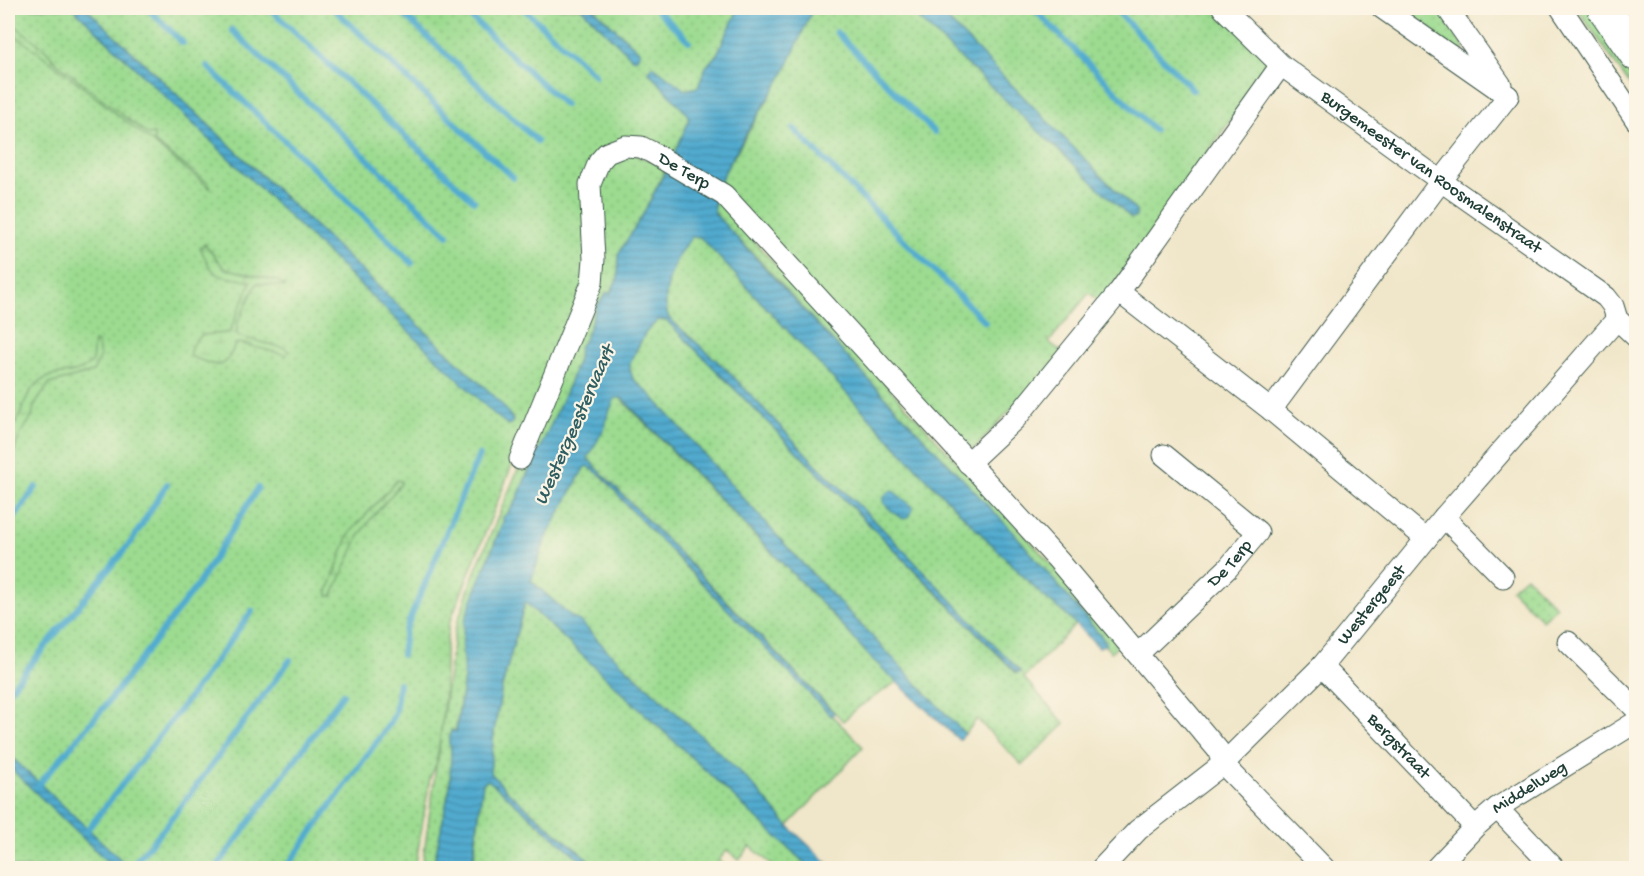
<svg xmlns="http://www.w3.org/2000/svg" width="1644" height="876" font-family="'Gochi Hand',sans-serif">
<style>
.grass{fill:url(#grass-dots);stroke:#5e8c62;stroke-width:1.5}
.wetland{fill:url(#wetland-marsh);stroke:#5e8c62;stroke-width:1.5}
.water{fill:url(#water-rules);stroke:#387482;stroke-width:1.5}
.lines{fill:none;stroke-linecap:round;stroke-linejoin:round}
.stream{stroke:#51abcf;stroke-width:6}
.minor-casing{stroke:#3e564a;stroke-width:23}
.primary-casing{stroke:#3e564a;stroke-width:35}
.minor{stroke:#fff;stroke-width:21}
.primary{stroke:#fff;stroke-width:33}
.labels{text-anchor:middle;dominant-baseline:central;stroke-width:4.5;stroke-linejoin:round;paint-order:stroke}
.street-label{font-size:18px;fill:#1f3d34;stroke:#fcf5e5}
.water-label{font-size:20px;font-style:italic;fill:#2e5e62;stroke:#fcf5e5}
</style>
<defs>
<pattern id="grass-dots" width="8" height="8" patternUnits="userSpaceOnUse" patternTransform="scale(1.5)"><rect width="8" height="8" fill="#9cdb90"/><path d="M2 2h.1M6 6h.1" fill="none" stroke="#86bd7d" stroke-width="1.8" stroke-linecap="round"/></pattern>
<pattern id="wetland-marsh" width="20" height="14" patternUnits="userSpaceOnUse" patternTransform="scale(1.5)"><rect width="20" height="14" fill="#9cdb90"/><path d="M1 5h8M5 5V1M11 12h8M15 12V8" fill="none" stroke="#86bd7d"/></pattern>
<pattern id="water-rules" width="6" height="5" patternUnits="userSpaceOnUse" patternTransform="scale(1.5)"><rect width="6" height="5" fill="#51abcf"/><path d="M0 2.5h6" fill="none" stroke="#438ca9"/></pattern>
</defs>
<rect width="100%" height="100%" fill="#fcf5e5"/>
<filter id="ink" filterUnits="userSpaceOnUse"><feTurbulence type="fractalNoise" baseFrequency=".0167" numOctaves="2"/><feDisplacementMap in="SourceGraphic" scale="12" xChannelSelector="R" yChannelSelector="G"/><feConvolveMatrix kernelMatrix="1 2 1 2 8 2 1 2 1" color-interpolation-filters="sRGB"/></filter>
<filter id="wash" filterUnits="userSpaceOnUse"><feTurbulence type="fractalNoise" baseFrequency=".008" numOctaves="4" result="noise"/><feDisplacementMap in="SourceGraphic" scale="24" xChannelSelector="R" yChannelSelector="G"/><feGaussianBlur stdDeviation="1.35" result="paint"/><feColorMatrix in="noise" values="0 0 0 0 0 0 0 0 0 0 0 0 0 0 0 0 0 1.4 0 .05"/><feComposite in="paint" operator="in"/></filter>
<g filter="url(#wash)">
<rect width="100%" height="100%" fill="#f0e6c9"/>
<!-- grass -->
<path class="grass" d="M8 8H73L508 425 513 421 512 418 469 373 86 8H581L633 59 640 52 593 8H739L717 54 706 67 698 87 685 90 648 71 687 114 690 120 673 157 603 151 590 268 449 624 445 652V692L438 760 430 778 415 868H129L8 754Z
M813 8H907L1132 218 1136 211 936 8H1216L1267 56 1268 67 1101 302 1089 293 1049 342 1063 353 975 448 961 449 717 185 784 72Z
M1397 8H1437L1464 47 1463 51H1457Z
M1577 8H1591L1636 75V94Z
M623 151 667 166 642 216 619 253 618 278 609 294 607 293 597 306 585 339 579 347 578 359 570 382 540 449 535 454V460L530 466 517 500 507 514 496 538 462 647 464 678 455 733 451 730 449 743 451 749 450 786 433 868H422L455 630 473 576 579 325 597 177Z
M716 200 1123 642 1111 652 1104 645 1106 642 1014 533 849 359 752 252 723 224 713 209Z
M692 237H700L927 479 1042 595 1076 624 1024 678 1065 724 1022 765 977 719 965 734 799 560 650 394 633 379 630 370V362L646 332 658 320 667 321 1016 673 1020 672 878 524 816 464 727 370 669 318C659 296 675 254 692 237Z
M619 397 831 613 871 658 898 681 859 707 843 721 589 460 588 458 615 398Z
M587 465 603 477 680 561 863 747 788 826 752 784 708 742 607 650 581 622 573 618 531 581 546 538 584 468Z
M1526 576 1556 607 1542 620 1511 589Z
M525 602 810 868H776L750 846 739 860 727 850 719 860 729 868H598L508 792 490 772 494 732 502 687Z
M8 766 21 778 114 868H8Z
M488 780 500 789 590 868H473L483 783Z"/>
<!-- wetland -->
<path class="wetland" d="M8 20 45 49 57 63 148 135 154 134V142L208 183 211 189 50 61 10 32 8 33Z
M205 244 224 268 277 281 286 287 257 283 237 324V336L285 348 289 352 286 355 239 343 235 344C224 377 213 363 189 356L192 345 202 335 227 333 230 331 251 282C218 273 216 284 200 247Z
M94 342 98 344 100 358 93 372 49 384 34 406 32 417 20 435 14 451 8 455V431C24 420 21 397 37 384 56 367 71 381 92 362Z
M397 480 401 481V484L370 520 359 536 334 593 332 596H328V591L348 537 355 527Z"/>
<!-- water -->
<path class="water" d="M73 8H86L469 373C484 387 504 402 513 421L511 424 508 425 495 415Z
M581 8H593L640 52 637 58 633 59Z
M739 8H813C804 29 795 50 785 71 771 99 704 187 715 214L849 359 1014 533 1106 642V644L1099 647 1064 613 1042 595 927 479 700 237H692C675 254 659 296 669 318L727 370 816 464 878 524 1021 672 1017 673 667 321 658 320 646 332 630 362V370L633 379 650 394 799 560 965 734 959 740 871 658 831 613 622 398H615L605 422 606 425 588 458 589 460 834 713 831 716 632 511 603 477 587 466 584 468 546 538 531 581 573 618 581 622 607 650 708 742 752 784 788 826 833 868H810L525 602 502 687 494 732 490 772 508 792 598 868H590L488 780 483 783 473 857V868H433L450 786 451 749 449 743 451 730 456 732 464 678 462 647 464 623 471 602 503 522V517C521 503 522 478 535 460L534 455 540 449 570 382 578 359 579 347 585 339 597 306 607 292 610 294 618 278 619 253 642 216 673 157 689 120 687 114 648 71 653 66 685 90 698 87 706 67 717 54Z
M907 8H936L1136 211V217L1131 218Z
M892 490 913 507C909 531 891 511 883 502L884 496Z
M8 754 116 855 129 868H114L8 766Z"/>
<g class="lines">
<!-- stream -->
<path class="stream" d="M147 8 183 43
M208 8 212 11
M269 8 474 201
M333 8 513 178
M397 8 537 141
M461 8 565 105
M523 8 595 75
M655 8 689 41
M1033 8 1154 130
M1114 8 1193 90
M232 30 448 235
M836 32 934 132
M207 66 412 263
M794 129 985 322
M8 527 36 487
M402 655 405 631 479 455
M8 692 131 542 167 484
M39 784 105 706 198 584 258 488
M88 829 188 699 252 611
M130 868 166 826 290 660
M216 868 343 694
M286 868 390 723 395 712 399 683"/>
</g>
</g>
<g filter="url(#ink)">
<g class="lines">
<defs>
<g id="minor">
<path id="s1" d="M1223 8 1281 65 1441 181 1606 297 1613 306 1617 319 1636 337"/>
<path d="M1382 8 1508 96"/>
<path d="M1447 8 1501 85"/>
<path d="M1561 8 1636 120"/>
<path d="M1119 292 1271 410 1426 539"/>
<path d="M1271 410 1441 181 1508 96"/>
<path id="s2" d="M520 459 592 283 594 259 590 184 599 162 607 153 625 146 641 147 651 152 724 195 1058 560 1218 750 1223 764 1324 868"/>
<path d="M968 463 1016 418 1119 292 1281 65"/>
<path d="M1444 517 1503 577"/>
<path d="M1568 642 1636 709"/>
<path id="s3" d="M1138 654 1228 568 1258 532 1164 455"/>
<path id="s4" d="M1322 666 1475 827"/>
<path d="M1497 808 1554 868"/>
<path id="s5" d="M1102 868 1138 830 1223 764 1322 666 1444 517 1617 319"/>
<path id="s6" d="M1436 868 1475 827 1497 808 1636 722"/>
</g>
<path id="primary" d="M1604 8 1636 54"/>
</defs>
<!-- minor casing -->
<use href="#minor" class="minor-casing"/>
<!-- primary casing -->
<use href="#primary" class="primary-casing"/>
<!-- minor -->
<use href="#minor" class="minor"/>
<!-- primary -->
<use href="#primary" class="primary"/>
</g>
</g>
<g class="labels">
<!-- street labels -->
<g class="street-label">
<text stroke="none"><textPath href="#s2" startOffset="410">De Terp</textPath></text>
<text stroke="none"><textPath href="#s1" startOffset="266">Burgemeester van Roosmalenstraat</textPath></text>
<text stroke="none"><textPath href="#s3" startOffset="129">De Terp</textPath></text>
<text stroke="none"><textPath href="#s5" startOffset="378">Westergeest</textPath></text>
<text stroke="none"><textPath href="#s4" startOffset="111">Bergstraat</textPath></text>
<text stroke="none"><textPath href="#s6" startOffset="124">Middelweg</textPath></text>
</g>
<!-- water labels -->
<g class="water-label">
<text transform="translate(576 426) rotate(-66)">Westergeestervaart</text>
</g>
</g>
<!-- margin -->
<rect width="1644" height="876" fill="none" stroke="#fcf5e5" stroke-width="30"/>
</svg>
